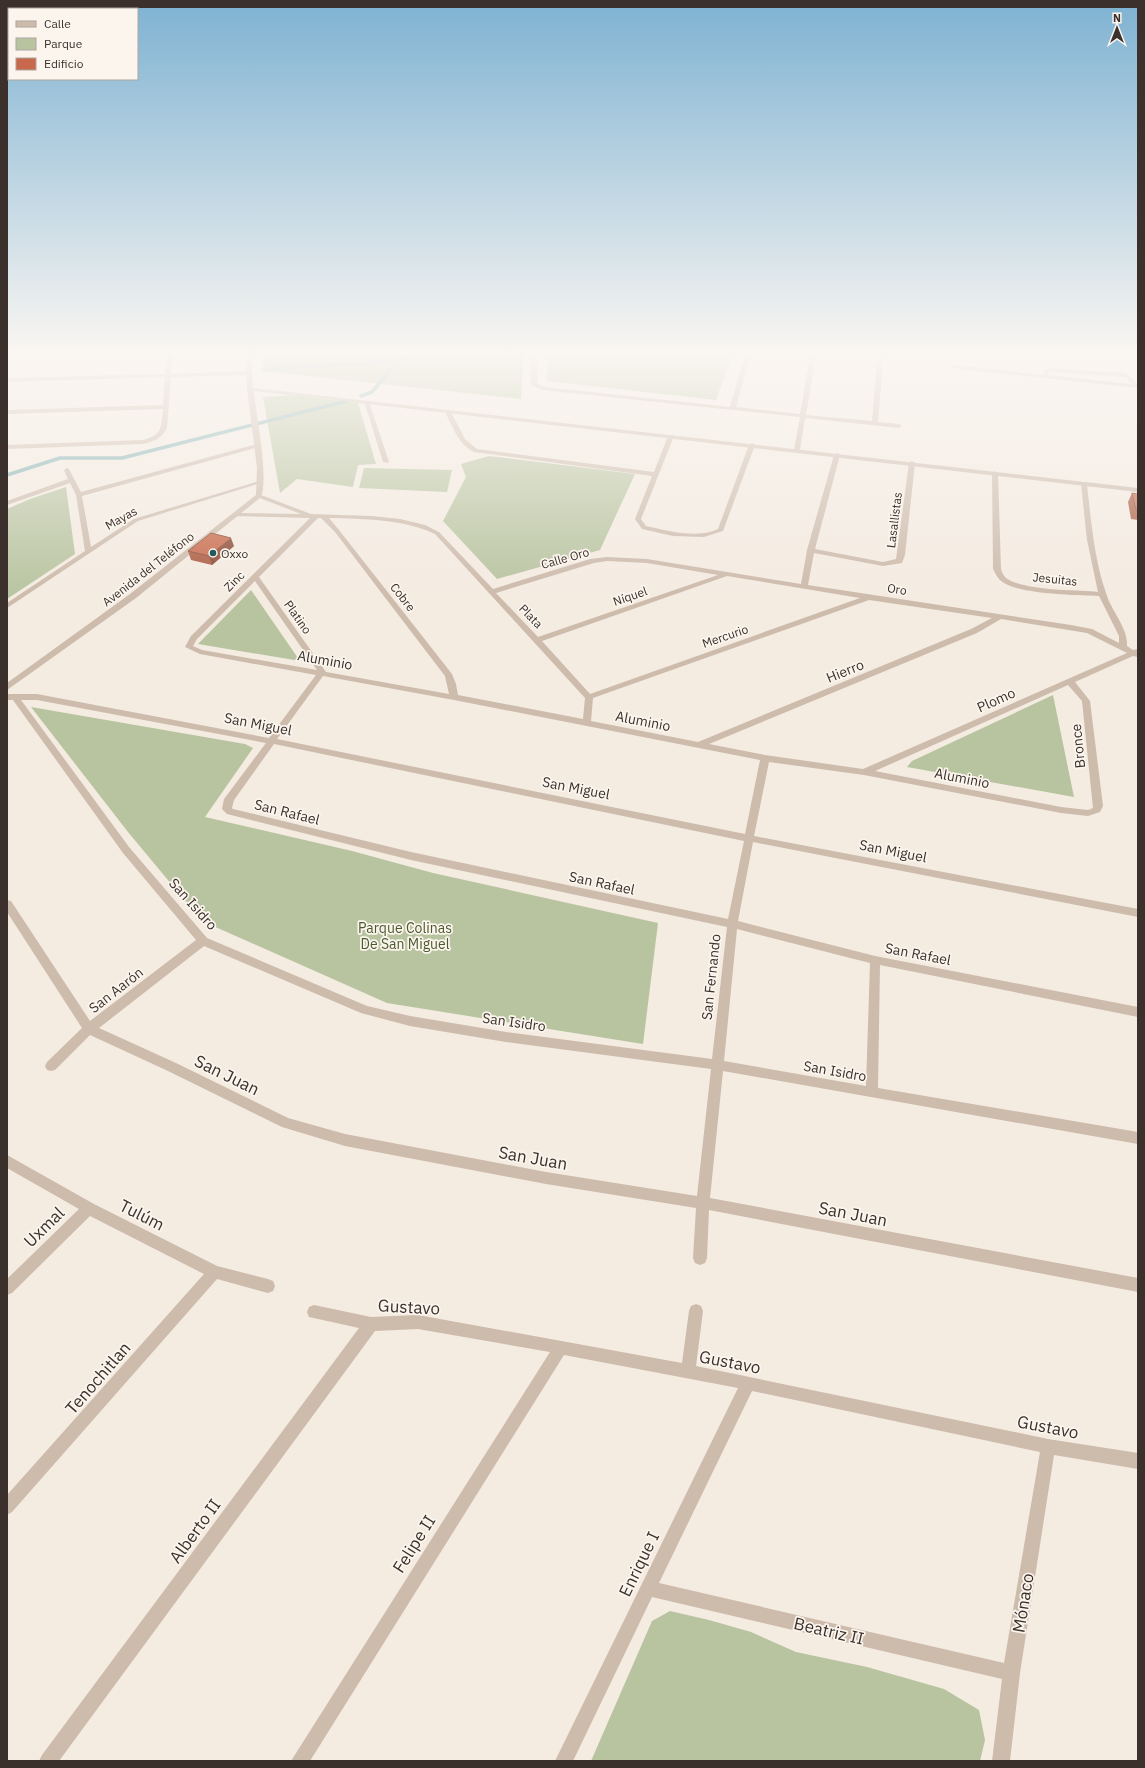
<svg xmlns="http://www.w3.org/2000/svg" width="1145" height="1768" font-family="'IBM Plex Sans',sans-serif">
<style>
.green{fill:#b8c4a0}
.lines{fill:none;stroke-linecap:round;stroke-linejoin:round}
.stream{stroke:#7fb0b2;stroke-width:3.5}
.service{fill:#cdbbac;fill-rule:evenodd}
.minor{fill:#cdbbac;fill-rule:evenodd}
.tertiary{fill:#cdbbac;fill-rule:evenodd}
.wall{fill:#ac5a40}
.shaded-wall{fill:#8c4a34}
.building{fill:#c8694b;stroke:#8c4a34}
.poi-dot{fill:#1f5a5e;stroke:#fbf5ee;stroke-width:1.5}
.labels{text-anchor:middle;dominant-baseline:central;stroke-width:3.5;stroke-linejoin:round;paint-order:stroke}
.far-street-label{font-size:12px;fill:#3b302b;stroke:#fbf5ee}
.far-poi-label{font-size:12px;fill:#3b302b;stroke:#fbf5ee;text-anchor:start}
.street-label{font-size:14px;fill:#3b302b;stroke:#fbf5ee}
.park-label{font-size:14px;fill:#4a5a2e;stroke:#fbf5ee}
.near-street-label{font-size:17px;fill:#3b302b;stroke:#fbf5ee}
</style>
<rect width="100%" height="100%" fill="#f4ebe1"/>
<!-- green -->
<path class="green" d="M262 350H524L521 399 261 371Z
M548 350H629L695 354 704 350H734L716 400 547 381Z
M292 395 358 403 376 464 358 465 353 487 297 479 280 493 263 397Z
M489 456 635 474 600 550 497 579 443 521 466 477 461 464Z
M364 468 452 470 447 492 359 488Z
M66 487 75 554 7 599V509L30 499Z
M251 590 300 661 198 644Z
M1053 695 1074 797 907 767 912 761Z
M31 707 245 744 253 748 205 817 352 851 433 873 658 923 643 1044 387 1003 202 921 128 832Z
M670 1611 709 1620 751 1632 796 1652 867 1667 944 1689 979 1710 985 1740 980 1761H591L652 1621Z"/>
<g class="lines">
<!-- stream -->
<path class="stream" d="M264 369 383 362 399 360 430 350
M361 396 372 392 399 360
M7 475 60 458H122L347 401"/>
<!-- service -->
<path class="service" d="M953 365 1043 375 1044 370 1051 368 1124 373C1130 375 1138 381 1138 388L951 368 950 367ZM1049 372 1123 377 1127 378 1131 384 1048 375Z"/>
<!-- minor -->
<path class="minor" d="M167 350H173L171 374 248 371 251 373 248 375 171 377 167 428C161 439 155 441 143 444L7 449V445L143 440C163 435 161 427 163 409L7 414V410L163 405 165 377 7 382V378L165 374Z
M531 350H537V384L545 387 730 407 746 350H752L736 407 800 414 811 350H817L806 415 872 421 878 350H884L878 422 899 424 902 426 899 428 805 418 800 450 797 452 794 450 800 417 542 390 531 385Z
M662 350H697L694 352H665Z
M364 401 369 402 389 462 388 463 383 462Z
M448 410 451 412 465 439 477 449 654 472 668 436 673 435 674 436 641 519 646 526C669 531 696 539 718 529L749 445 752 443 755 445 723 531 704 537 673 536 642 529 635 519 652 476 474 452C458 444 453 427 445 412Z
M257 444 259 445V447L82 496 91 547 134 519 259 481 264 482 138 521 7 608V603L85 551 76 495 70 483 7 505V501L68 479 64 470 67 468 69 469 81 492Z
M837 453 840 455 815 549 883 562 896 559 909 463 912 461 915 463 905 555 902 563 883 566 814 553 808 585 1071 625 1092 629 1119 643V636L1099 596C1077 595 1016 595 1000 580 997 577 995 573 993 569L992 473 995 471 998 473 1001 569C1002 572 1003 575 1005 577 1021 591 1076 590 1098 592L1087 540 1081 484 1084 482 1087 484C1091 520 1094 558 1106 593 1111 611 1128 627 1127 646L1133 650 1138 649V657L1133 656 1075 682 1090 701 1103 806 1100 812 1088 816 1061 813 864 775 769 762 754 836 1138 909V917L753 842 738 921 875 956 1138 1007V1017L880 965 878 1088 1138 1132V1144L723 1071 710 1198 1138 1278V1292L709 1210 707 1258 705 1263 700 1265 695 1263 693 1258 696 1208 546 1184 345 1146 282 1127 168 1071 90 1035 55 1070 51 1071 47 1070 45 1066 47 1062 82 1028 7 912V900L11 901 90 1021 196 940 123 853 13 700H7V694H37L269 738 316 675 200 654 185 647 191 636 310 518 233 516 232 515 235 513 301 514 257 497V495H261L311 514 372 516 400 519 425 525 439 532 493 589 590 559 607 557 647 559 801 584 807 550 834 455ZM318 518H321L335 532 445 676 449 694 326 672 259 577ZM329 518C364 519 403 519 435 534L585 698 583 719 458 695 456 684 452 674 339 530ZM607 561 647 563 718 575 538 637 496 593 594 563ZM727 576 860 598 590 694 542 641ZM255 581 317 670 202 650 193 646 197 639ZM869 600 992 618 971 629 698 742 591 721 593 698ZM1001 619 1087 633 1127 653 863 769 765 755 709 744 977 633ZM323 676 454 700 760 760 745 834 277 739ZM1068 685 1082 701 1093 808 1088 810 1061 807 875 771ZM21 700H37L266 743 224 799 222 809 227 814 411 860 727 927 712 1059 506 1032 410 1016 367 1006 207 938 129 847ZM274 744 744 841 728 919 411 852 233 809 232 808 234 800ZM737 929 870 963 866 1086 724 1061ZM204 946 361 1013 410 1026 506 1042 711 1069 697 1196 546 1172 345 1134 288 1118 176 1063 99 1028Z
M7 1155 94 1204 217 1266 268 1279 273 1281 275 1286 273 1291 268 1293 217 1279 12 1512 7 1515V1495L204 1274 90 1216 12 1293 7 1295V1279L79 1209 7 1168Z
M696 1304 701 1306 703 1311 696 1366 1048 1439 1138 1453V1469L1054 1455 1020 1673 1010 1761H992L1002 1679 652 1597 573 1761H555L738 1388 564 1355 310 1761H291L550 1352 418 1329 375 1331 59 1761H39L42 1755 359 1328 309 1317 307 1312 309 1307 314 1305 371 1317 418 1315 682 1363 689 1311 691 1306ZM752 1391 1040 1452 1004 1663 659 1583Z"/>
<!-- tertiary -->
<path class="tertiary" d="M245 350H251L253 388 1138 488V492L254 391C256 416 269 477 261 497L136 598 7 690V683L130 594 256 495 257 468 247 389Z"/>
</g>
<!-- wall -->
<path class="wall" d="M1132 493 1138 494V520L1131 519 1128 502Z
M234 546 212 565 191 560 188 551Z"/>
<!-- shaded-wall -->
<path class="shaded-wall" d="M231 538 234 546 212 565 209 556Z"/>
<!-- building -->
<path class="building" d="M1132 493 1138 494V511L1136 510Z
M211 533 231 538 209 556 188 551Z"/>
<!-- sky -->
<linearGradient id="sky" x2="0" y2="1"><stop stop-color="#7eb2d2"/><stop offset="0.59" stop-color="#faf6f2"/><stop offset="1" stop-color="#faf6f2" stop-opacity="0"/></linearGradient>
<rect width="1145" height="598" fill="url(#sky)"/>
<!-- markers -->
<circle class="poi-dot" cx="213" cy="553" r="4"/>
<g class="labels">
<!-- far-street labels -->
<g class="far-street-label">
<text transform="translate(121 518) rotate(-29)">Mayas</text>
<text transform="translate(894 520) rotate(-83)">Lasallistas</text>
<text transform="translate(565 558) rotate(-16)">Calle Oro</text>
<text transform="translate(148 569) rotate(-38)">Avenida del Teléfono</text>
<text transform="translate(1055 579) rotate(6)">Jesuitas</text>
<text transform="translate(234 581) rotate(-45)">Zinc</text>
<text transform="translate(897 589) rotate(8)">Oro</text>
<text transform="translate(630 596) rotate(-19)">Níquel</text>
<text transform="translate(403 597) rotate(52)">Cobre</text>
<text transform="translate(531 616) rotate(46)">Plata</text>
<text transform="translate(298 617) rotate(55)">Platino</text>
<text transform="translate(725 636) rotate(-19)">Mercurio</text>
</g>
<!-- far-poi labels -->
<g class="far-poi-label">
<text x="221" y="553">Oxxo</text>
</g>
<!-- street labels -->
<g class="street-label">
<text transform="translate(325 660) rotate(10)">Aluminio</text>
<text transform="translate(845 671) rotate(-22)">Hierro</text>
<text transform="translate(996 700) rotate(-24)">Plomo</text>
<text transform="translate(643 721) rotate(11)">Aluminio</text>
<text transform="translate(258 724) rotate(11)">San Miguel</text>
<text transform="translate(1078 746) rotate(-96)">Bronce</text>
<text transform="translate(962 778) rotate(11)">Aluminio</text>
<text transform="translate(576 788) rotate(11)">San Miguel</text>
<text transform="translate(287 812) rotate(14)">San Rafael</text>
<text transform="translate(893 851) rotate(11)">San Miguel</text>
<text transform="translate(602 883) rotate(12)">San Rafael</text>
<text transform="translate(193 904) rotate(48)">San Isidro</text>
<text transform="translate(918 954) rotate(11)">San Rafael</text>
<text transform="translate(711 977) rotate(-84)">San Fernando</text>
<text transform="translate(116 990) rotate(-38)">San Aarón</text>
<text transform="translate(514 1022) rotate(8)">San Isidro</text>
<text transform="translate(835 1071) rotate(10)">San Isidro</text>
</g>
<!-- park labels -->
<g class="park-label">
<text x="405" y="928">Parque Colinas<tspan x="405" dy="16">De San Miguel</tspan></text>
</g>
<!-- near-street labels -->
<g class="near-street-label">
<text transform="translate(227 1075) rotate(26)">San Juan</text>
<text transform="translate(533 1158) rotate(10)">San Juan</text>
<text transform="translate(853 1214) rotate(11)">San Juan</text>
<text transform="translate(142 1215) rotate(27)">Tulúm</text>
<text transform="translate(44 1227) rotate(-44)">Uxmal</text>
<text transform="translate(409 1307) rotate(3)">Gustavo</text>
<text transform="translate(730 1362) rotate(11)">Gustavo</text>
<text transform="translate(98 1378) rotate(-49)">Tenochitlan</text>
<text transform="translate(1048 1427) rotate(11)">Gustavo</text>
<text transform="translate(195 1531) rotate(-54)">Alberto II</text>
<text transform="translate(414 1544) rotate(-58)">Felipe II</text>
<text transform="translate(639 1564) rotate(-64)">Enrique I</text>
<text transform="translate(1023 1603) rotate(-81)">Mónaco</text>
<text transform="translate(829 1631) rotate(13)">Beatriz II</text>
</g>
</g>
<!-- border -->
<rect width="1145" height="1768" fill="none" stroke="#3b302b" stroke-width="16"/>
<!-- legend -->
<rect x="8" y="8" width="130" height="72" fill="#fbf5ee" stroke="#aea6a0"/>
<rect x="16" y="21" width="20" height="6" fill="#cdbbac" stroke="#aea6a0"/>
<text x="44" y="28" font-size="12" fill="#3b302b">Calle</text>
<rect x="16" y="38" width="20" height="12" fill="#b8c4a0" stroke="#aea6a0"/>
<text x="44" y="48" font-size="12" fill="#3b302b">Parque</text>
<rect x="16" y="58" width="20" height="12" fill="#c8694b" stroke="#aea6a0"/>
<text x="44" y="68" font-size="12" fill="#3b302b">Edificio</text>
<!-- north arrow -->
<g transform="translate(1117 28)" stroke="#fbf5ee" stroke-width="3" paint-order="stroke">
<path d="M0-3L7 15L0 10L-7 15Z" fill="#3b302b"/>
<text y="-6" font-size="11" font-weight="bold" text-anchor="middle" fill="#3b302b">N</text>
</g>
</svg>
